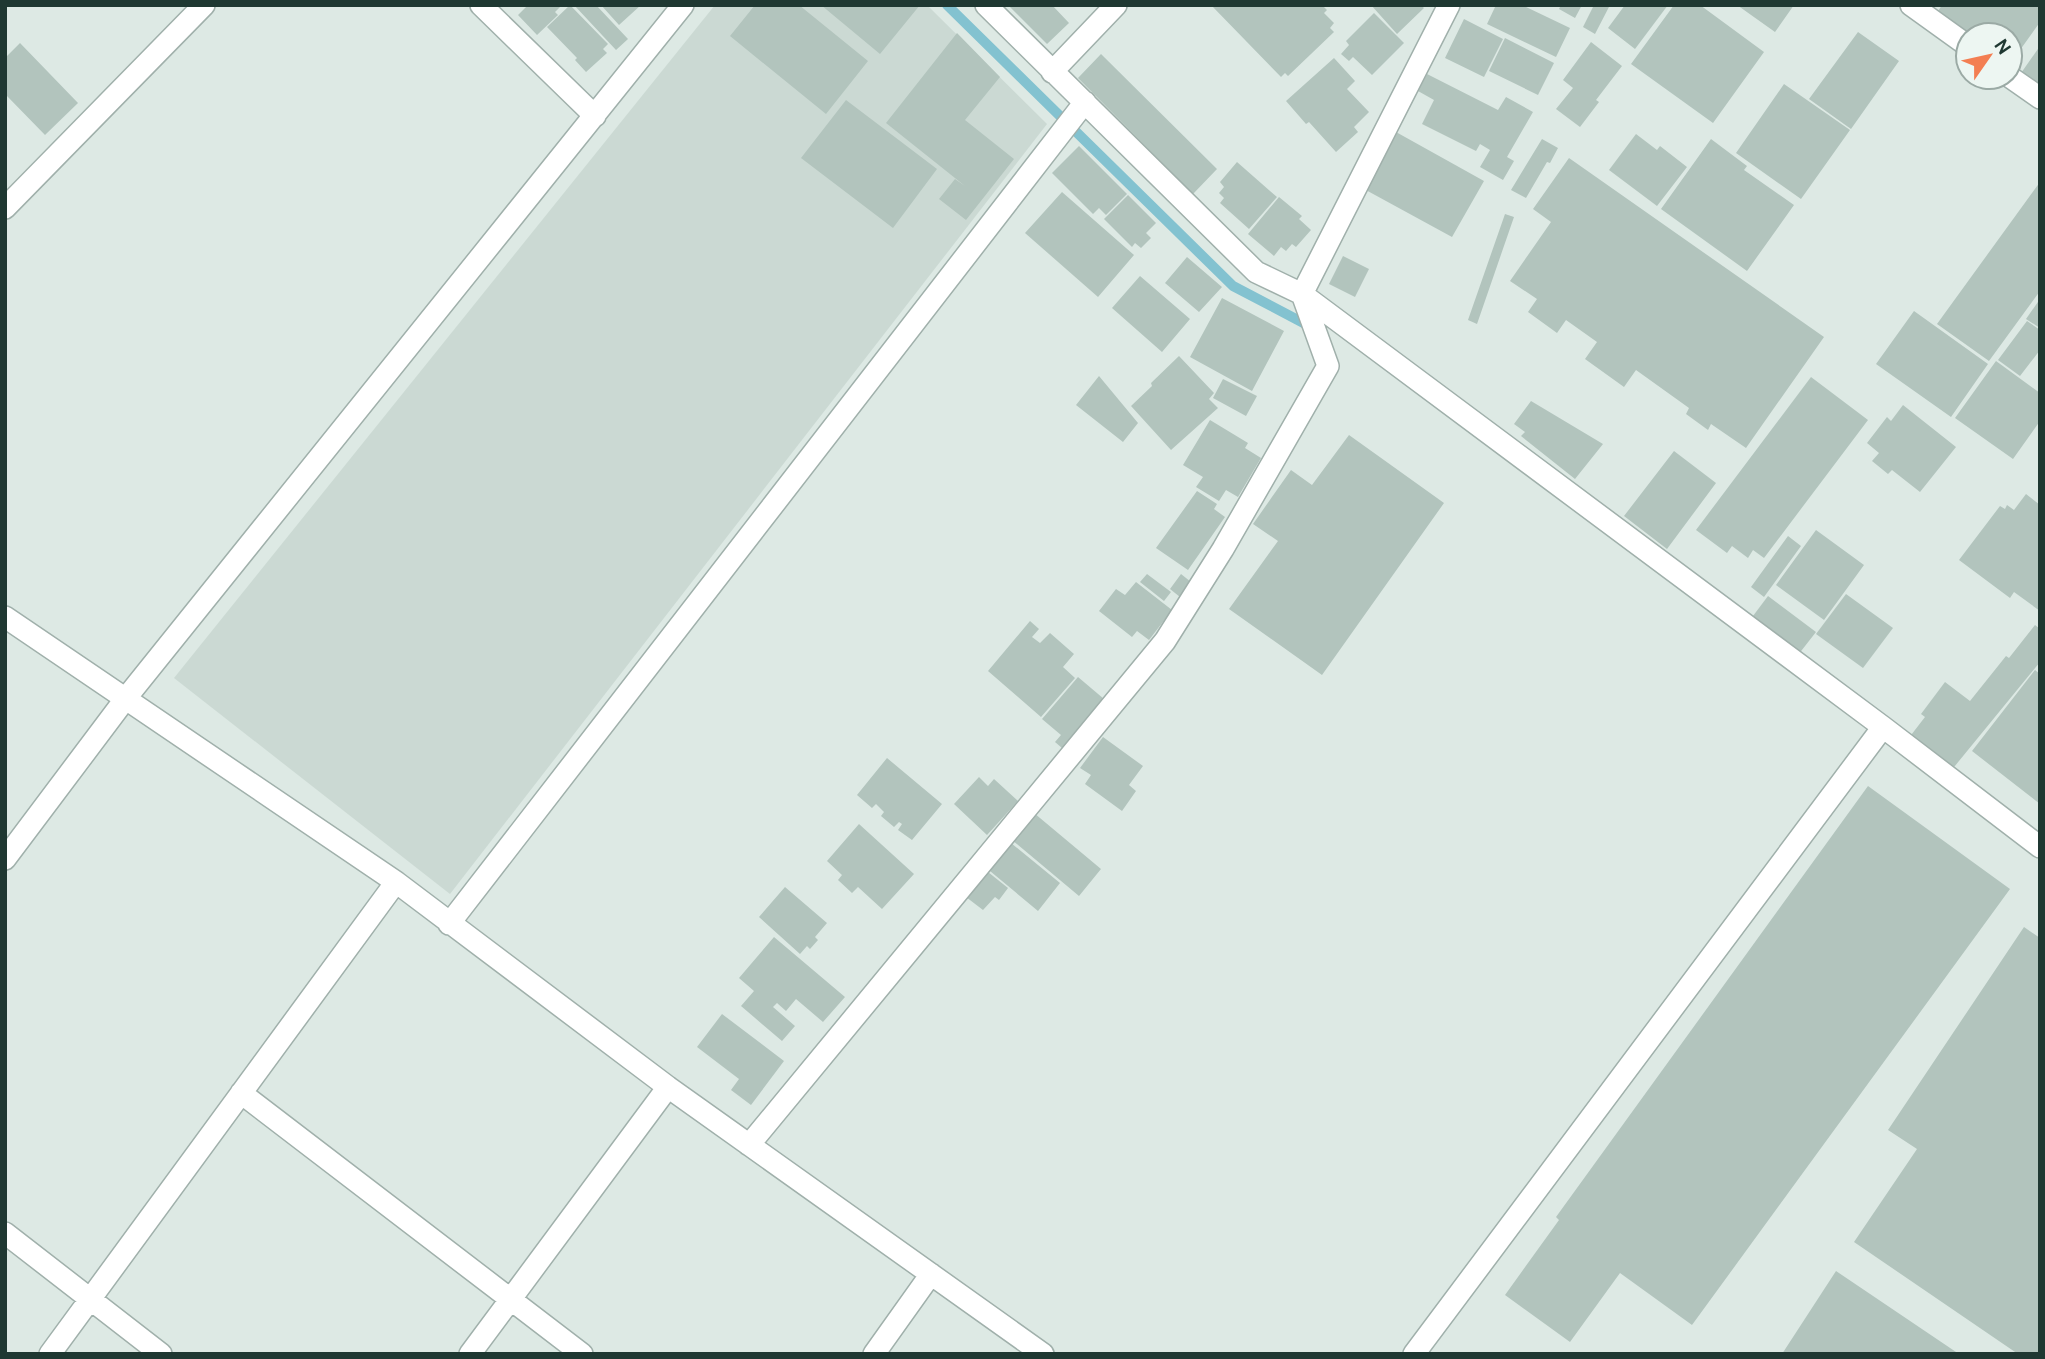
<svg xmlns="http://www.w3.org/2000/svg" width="2045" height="1359" font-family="Cabin,sans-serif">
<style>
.built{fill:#cbd9d3}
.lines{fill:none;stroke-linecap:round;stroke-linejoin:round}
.stream{stroke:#83c2d0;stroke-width:10}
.building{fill:#b2c4bd}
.minor-casing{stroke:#a0b0ab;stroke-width:24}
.minor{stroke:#fff;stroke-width:21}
</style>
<rect width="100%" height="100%" fill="#dde9e4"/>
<!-- built -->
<path class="built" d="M715 5H927L1047 124 450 894 174 678Z"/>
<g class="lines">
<!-- stream -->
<path class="stream" d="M947 5 1233 286 1313 328"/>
</g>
<!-- building -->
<path class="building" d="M528 5H562L555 12 558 15 537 35 518 15Z
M570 5 608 44 603 49 607 53 586 72 575 60 577 58 547 27Z
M574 5H596L628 39 616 50Z
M601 5H641L619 25Z
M755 5H799L868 61 826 114 730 36Z
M821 5H920L880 54Z
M1008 5H1052L1069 23 1047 44Z
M1211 5H1322L1327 10 1324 13 1334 23 1330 28 1334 32 1288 76 1285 73 1281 77Z
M1371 5H1421L1424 8 1397 34Z
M1496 5H1522L1570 28 1556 57 1487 24Z
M1561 5H1582L1575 18 1559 9Z
M1594 5H1610L1595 34 1583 27Z
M1625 5H1668L1635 49 1608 28Z
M1674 5H1700L1764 52 1713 123 1631 64Z
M1737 5H1794L1775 32Z
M1942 5H2040V22L2010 64V35H1968L1935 16Z
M1374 13 1404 43 1372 75 1353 57 1349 61 1341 54 1349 45 1346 41Z
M1464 19 1503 39 1484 77 1445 58Z
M1858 32 1899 61 1851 129 1809 99Z
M957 33 1000 77 965 120 1014 159 966 220 939 199 955 179 965 186 886 123Z
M1505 38 1554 63 1538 95 1489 71Z
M1591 42 1622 66 1596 100 1599 102 1580 127 1556 109 1573 88 1563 80Z
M20 43 78 103 45 135 7 96 5 97V58Z
M2040 46V91L2019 76Z
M1101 54 1217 169 1193 194 1078 78Z
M1334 58 1355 81 1347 89 1369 112 1354 127 1358 132 1336 152 1309 122 1306 124 1286 101Z
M1427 74 1498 110 1506 97 1533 112 1507 157 1514 161 1503 180 1480 167 1490 150 1480 144 1476 151 1422 124 1434 100 1418 91Z
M1784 84 1850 130 1801 199 1736 153Z
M846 100 937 169 893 228 801 158Z
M1396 132 1484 181 1452 237 1364 189Z
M1636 134 1657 150 1660 146 1687 167 1657 206 1609 170Z
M1542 139 1558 148 1550 163 1547 162 1526 198 1511 190Z
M1711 139 1747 166 1744 170 1794 205 1747 271 1661 209Z
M1079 146 1127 194 1106 215 1099 208 1093 214 1052 173Z
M1569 158 1824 337 1746 448 1711 424 1708 430 1686 414 1689 408 1636 370 1624 387 1585 359 1597 342 1566 320 1557 333 1528 312 1537 299 1510 281 1551 222 1533 209Z
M1237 162 1277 197 1249 229 1220 203 1224 198 1219 193 1224 187 1220 182Z
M2040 182V291L1989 361 1937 324Z
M1062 192 1134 255 1098 297 1025 233Z
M1128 195 1156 223 1146 233 1151 238 1141 248 1135 243 1132 247 1104 219Z
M1279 197 1302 216 1299 219 1311 230 1296 247 1292 244 1286 251 1281 247 1274 256 1248 234Z
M1505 214 1514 217 1477 324 1468 320Z
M1343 256 1369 269 1355 297 1329 284Z
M1187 257 1222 287 1199 312 1165 283Z
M1140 276 1190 319 1162 352 1112 308Z
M1222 298 1284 331 1252 391 1190 357Z
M2040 299V328L2026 319Z
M1914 311 1988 364 1951 417 1876 364Z
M2027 321 2040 330V350L2020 376 1998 360Z
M1179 356 1214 393 1209 399 1218 408 1171 450 1131 406 1152 386 1151 383Z
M1996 361 2040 393V421L2013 459 1955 418Z
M1099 376 1138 423 1123 442 1076 405Z
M1811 377 1868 420 1764 558 1753 550 1748 558 1732 546 1727 553 1696 530Z
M1223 379 1257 396 1246 416 1213 398Z
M1531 401 1603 444 1575 479 1521 436 1525 432 1514 424Z
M1903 405 1956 447 1920 492 1892 470 1888 474 1872 461 1879 453 1867 443 1887 417 1891 421Z
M1210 420 1248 443 1245 448 1261 458 1238 497 1226 490 1219 501 1196 487 1203 477 1183 465Z
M1349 435 1444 503 1322 675 1229 609 1278 541 1253 524 1291 470 1312 485Z
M1674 451 1716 483 1667 549 1624 516Z
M1197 491 1217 504 1214 509 1225 517 1188 570 1156 548Z
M2026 494 2040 505V611L2014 592 2010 598 1959 560 2000 506 2005 509 2007 505 2014 510Z
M1816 530 1864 565 1824 620 1776 585Z
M1788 536 1801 546 1764 597 1751 587Z
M1147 574 1171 592 1164 601 1140 582Z
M1181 574 1191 582 1180 597 1170 589Z
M1136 582 1172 610 1149 640 1137 631 1132 637 1099 611 1116 589 1125 595Z
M1846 594 1893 628 1863 668 1816 634Z
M1768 596 1816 632 1798 655 1750 620Z
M1030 621 1039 629 1032 637 1040 643 1050 633 1074 654 1063 667 1075 678 1041 717 988 671Z
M2035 625 2040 629V662L1950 772 1908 739 1925 717 1921 714 1945 682 1970 701 2006 656 2009 658Z
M2035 670 2040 674V804L1972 751Z
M1078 677 1104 699 1062 748 1055 742 1061 735 1042 719Z
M1103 737 1143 766 1129 785 1136 791 1122 811 1085 784 1091 775 1080 768Z
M887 758 942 804 912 840 898 830 902 824 899 822 894 827 881 816 884 812 876 804 872 808 857 795Z
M979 777 988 786 994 779 1018 801 987 835 954 804Z
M1868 786 2010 889 1692 1325 1620 1273 1570 1342 1505 1295 1559 1220 1556 1217Z
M1034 813 1101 869 1079 896 1012 840Z
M859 824 914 874 882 909 858 887 852 893 838 880 842 875 827 861Z
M1011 843 1060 883 1038 911 990 871 996 863 995 862Z
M988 872 1008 888 999 900 995 897 983 910 966 897Z
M785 887 827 923 815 937 818 940 810 949 807 946 800 954 759 917Z
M2024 927 2040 938V1354H2018L1854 1242 1917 1149 1888 1130Z
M774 937 845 997 823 1022 796 999 786 1011 777 1003 773 1007 795 1026 782 1041 741 1006 754 991 739 978Z
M722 1014 784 1061 751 1105 731 1090 739 1079 697 1047Z
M1836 1271 1959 1354H1782Z"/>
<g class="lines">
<defs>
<path id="minor" d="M481 5 595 116
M986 5 1256 272 1302 294 1883 727 2040 847
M1911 5 1968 46
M1052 72 1116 5
M2010 77 2040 98
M5 208 204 5
M5 617 396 882 668 1087 1043 1354
M5 859 126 698 683 5
M449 924 1085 102
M241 1093 582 1354
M749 1145 1165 641 1223 549 1328 366 1302 294 1449 5
M5 1233 161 1354
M50 1354 396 882
M470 1354 668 1087
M874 1354 931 1274
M1414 1354 1883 727"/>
</defs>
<!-- minor casing -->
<use href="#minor" class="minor-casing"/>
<!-- minor -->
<use href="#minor" class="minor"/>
</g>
<!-- border -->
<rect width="2045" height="1359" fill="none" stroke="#1f3832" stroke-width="14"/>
<!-- north arrow -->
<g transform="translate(1989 56) rotate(56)"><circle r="33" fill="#edf6f2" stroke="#9baaa5" stroke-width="2"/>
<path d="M0-5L12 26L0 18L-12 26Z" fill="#f37e52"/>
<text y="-10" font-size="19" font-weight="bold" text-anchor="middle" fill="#1f3832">N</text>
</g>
</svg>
